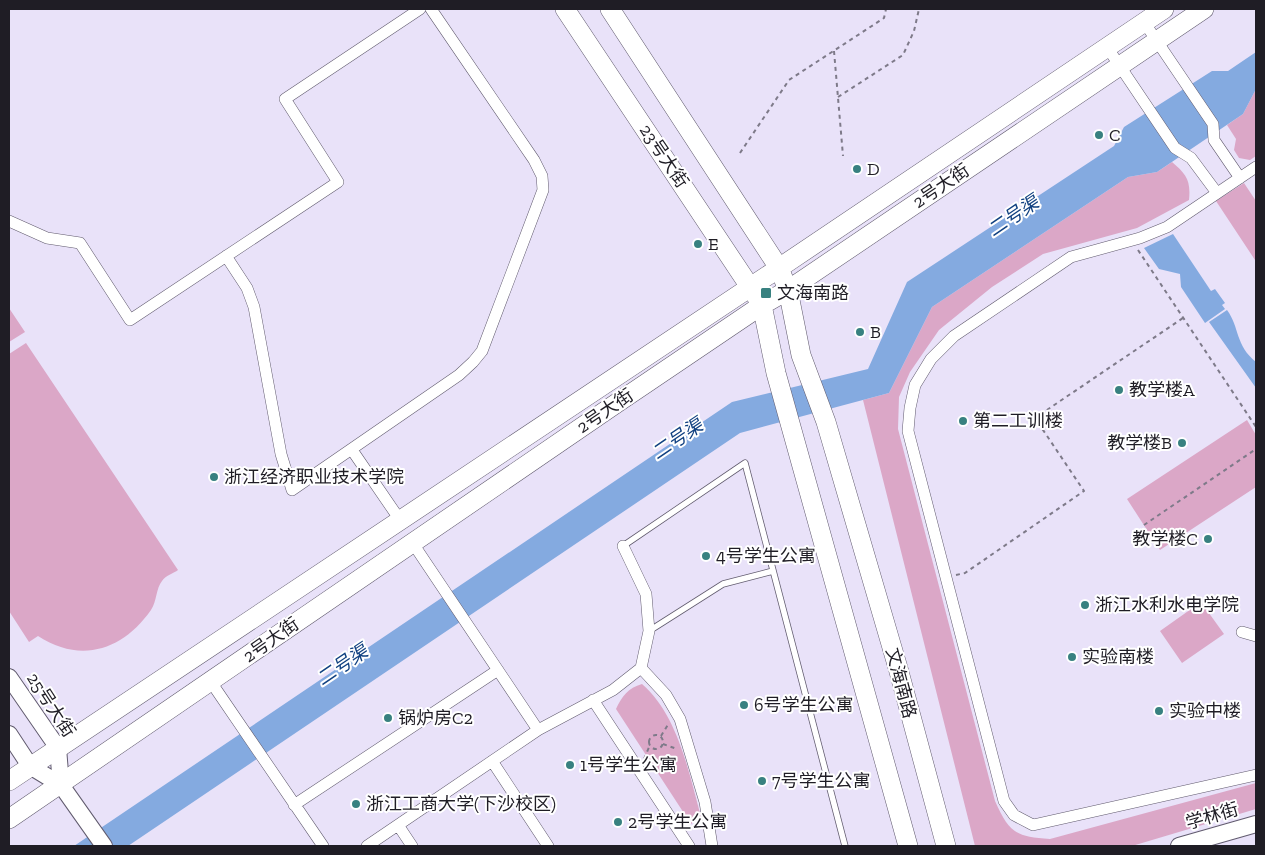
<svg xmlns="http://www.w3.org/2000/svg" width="1265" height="855" font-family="'Zilla Slab','Noto Sans SC',serif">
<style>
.green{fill:#dba7c7}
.water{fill:#84aae0}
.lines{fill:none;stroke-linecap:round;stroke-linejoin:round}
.lane-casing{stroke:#615b6e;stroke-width:7}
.street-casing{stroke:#615b6e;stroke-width:12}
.secondary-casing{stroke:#615b6e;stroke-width:18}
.primary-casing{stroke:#615b6e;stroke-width:20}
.path{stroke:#7e7a89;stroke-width:2;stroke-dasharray:4 4;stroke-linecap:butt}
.lane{stroke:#fff;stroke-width:5.5}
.street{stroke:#fff;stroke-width:11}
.secondary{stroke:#fff;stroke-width:16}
.primary{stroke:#fff;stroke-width:19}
.poi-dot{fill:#388180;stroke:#fff;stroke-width:2}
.labels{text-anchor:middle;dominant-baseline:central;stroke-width:4;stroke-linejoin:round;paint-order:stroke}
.poi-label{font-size:18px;fill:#1f1d25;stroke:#fff;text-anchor:start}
.street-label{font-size:18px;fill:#1f1d25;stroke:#fff}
.water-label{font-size:19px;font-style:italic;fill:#114181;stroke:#fff}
</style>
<rect width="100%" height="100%" fill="#e9e2f9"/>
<!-- green -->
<path class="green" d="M1256 89V156L1250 160 1239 158 1234 150 1236 139 1227 125 1243 114Z
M1172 162C1186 174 1191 180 1189 200L1137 228 1043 254 992 287 939 330 910 372 899 397 898 429 995 801C1009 832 1015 837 1050 839L1256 783V809L1132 846H975L863 400 889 393 932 307 1128 177 1157 172Z
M1244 183 1256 201 1255 260 1216 201Z
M9 308 25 332 9 342Z
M26 343 178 570C174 573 165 576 162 581 156 588 157 601 151 610 123 650 81 664 38 636L29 642 9 611V354Z
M1247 420 1256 435V487L1160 550 1127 499Z
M1201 602 1224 634 1182 663 1160 631Z
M642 684C678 715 689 773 701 817L691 824 616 709C622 696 628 688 642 684Z"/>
<!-- water -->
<path class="water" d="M1256 52V89L1243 114 1157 172 1128 177 932 307 889 393 740 433 128 846H74L732 402 868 369 907 282 1114 146 1124 127 1212 71H1228Z
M1173 234 1211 291 1215 289 1225 303 1222 305 1225 309 1205 323 1181 287 1180 274 1159 269 1144 248Z
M1227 310C1240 328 1235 345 1256 362V388L1209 322Z"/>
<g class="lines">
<defs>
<path id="lane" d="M623 546 745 463 845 846
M649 631 723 584 773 571"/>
<path id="street" d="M1144 22 1213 124 1214 140 1240 178
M1107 47 1175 148 1191 158 1217 193
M1256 167 1167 227 1140 238 1071 257 954 336 931 359 915 385 910 408 908 431 1004 801 1014 815 1033 825 1256 775
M9 221 47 238 80 243 130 320 338 182 285 99 420 9
M226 256 247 288 254 307 281 454 292 490 459 375 473 362 482 351 543 190 542 176 534 160 431 9
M352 450 400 520
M412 542 538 730
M1242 632 1256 636
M641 668 666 695 680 719 705 802 712 846
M211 682 323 846
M593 700 689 846
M492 761 548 846
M294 805 498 670
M398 825 412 846
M367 846 538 730 613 690 641 668 649 631 646 594 623 546"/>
<path id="secondary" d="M9 677 58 748 61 785
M9 734 30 766 61 785 104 846
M1179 846 1256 824"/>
<path id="primary" d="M565 9 762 305 776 373 908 846
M610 9 779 268 788 290 801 355 826 422 898 668 946 846
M9 781 779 268 1164 9
M9 819 614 405 762 305 788 290 1204 9"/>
</defs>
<!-- lane casing -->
<use href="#lane" class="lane-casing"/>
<!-- street casing -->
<use href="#street" class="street-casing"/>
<!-- secondary casing -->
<use href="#secondary" class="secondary-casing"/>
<!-- primary casing -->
<use href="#primary" class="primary-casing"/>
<!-- path -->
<path class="path" d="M834 51 843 156
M838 97 903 55 914 31 919 9
M740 153 789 80 884 18 886 9
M1138 250 1256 427
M1144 525 1256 449
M956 575 965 573 1084 491 1035 418 1183 318
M649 742a7 7 0 1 1 14 0a7 7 0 1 1-14 0Z
M661 736 669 723
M663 744 677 749
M644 759 650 745"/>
<!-- lane -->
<use href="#lane" class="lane"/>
<!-- street -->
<use href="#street" class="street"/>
<!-- secondary -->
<use href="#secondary" class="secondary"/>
<!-- primary -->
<use href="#primary" class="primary"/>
</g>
<!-- markers -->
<g class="poi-dot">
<circle cx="1099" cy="135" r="5"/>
<circle cx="857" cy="169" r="5"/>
<circle cx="698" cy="244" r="5"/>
<rect x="760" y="287" width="12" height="12" rx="2.5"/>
<circle cx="860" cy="332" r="5"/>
<circle cx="1119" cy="390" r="5"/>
<circle cx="963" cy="421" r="5"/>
<circle cx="1182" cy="443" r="5"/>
<circle cx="214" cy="477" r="5"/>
<circle cx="1208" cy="539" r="5"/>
<circle cx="706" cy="556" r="5"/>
<circle cx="1085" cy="605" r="5"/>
<circle cx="1072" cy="657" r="5"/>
<circle cx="744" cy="705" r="5"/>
<circle cx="1159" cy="711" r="5"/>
<circle cx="388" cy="718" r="5"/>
<circle cx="570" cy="765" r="5"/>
<circle cx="762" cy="781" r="5"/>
<circle cx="356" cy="804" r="5"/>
<circle cx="618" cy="822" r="5"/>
</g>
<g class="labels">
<!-- poi labels -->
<g class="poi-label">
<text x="1109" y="135">C</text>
<text x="867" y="169">D</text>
<text x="708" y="244">E</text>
<text x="777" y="293">文海南路</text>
<text x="870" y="332">B</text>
<text x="1129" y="390">教学楼A</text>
<text x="973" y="421">第二工训楼</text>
<text x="1172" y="443" text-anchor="end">教学楼B</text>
<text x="224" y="477">浙江经济职业技术学院</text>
<text x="1198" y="539" text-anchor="end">教学楼C</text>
<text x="716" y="556">4号学生公寓</text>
<text x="1095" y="605">浙江水利水电学院</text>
<text x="1082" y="657">实验南楼</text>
<text x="754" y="705">6号学生公寓</text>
<text x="1169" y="711">实验中楼</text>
<text x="398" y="718">锅炉房C2</text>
<text x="580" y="765">1号学生公寓</text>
<text x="772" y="781">7号学生公寓</text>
<text x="366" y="804">浙江工商大学(下沙校区)</text>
<text x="628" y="822">2号学生公寓</text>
</g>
<!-- street labels -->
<g class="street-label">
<text transform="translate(664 156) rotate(56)">23号大街</text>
<text transform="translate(941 186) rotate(-34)">2号大街</text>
<text transform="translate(605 411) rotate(-34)">2号大街</text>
<text transform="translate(271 640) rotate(-35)">2号大街</text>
<text transform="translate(901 683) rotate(75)">文海南路</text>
<text transform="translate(51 705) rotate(57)">25号大街</text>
<text transform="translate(1212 816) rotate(-16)">学林街</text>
</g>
<!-- water labels -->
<g class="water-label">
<text transform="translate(1013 216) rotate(-34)">二号渠</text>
<text transform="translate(677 439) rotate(-34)">二号渠</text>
<text transform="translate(342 665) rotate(-34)">二号渠</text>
</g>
</g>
<!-- border -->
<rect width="1265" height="855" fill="none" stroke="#1f1d25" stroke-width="20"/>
</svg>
